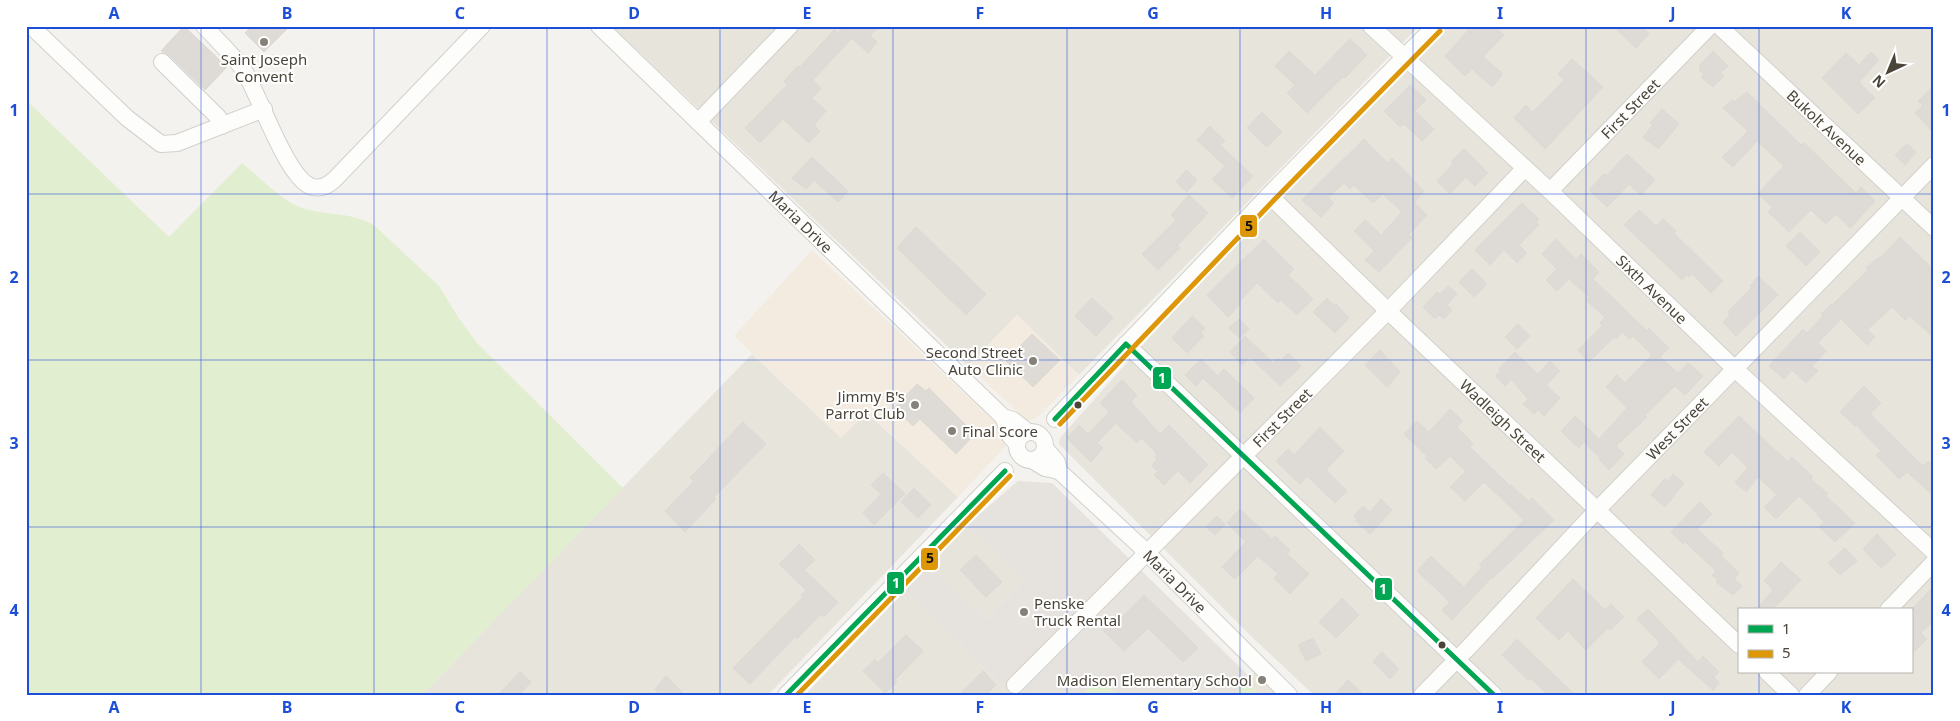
<svg xmlns="http://www.w3.org/2000/svg" width="1960" height="721" font-family="'Noto Sans',sans-serif">
<style>
.residential{fill:#e7e4dc;fill-rule:evenodd}
.commercial{fill:#f3ebdf}
.industrial{fill:#e6e2de}
.education{fill:#eae5da}
.green{fill:#e1eecf}
.building{fill:#dedbd6;stroke:#dcd9d4}
.lines{fill:none;stroke-linecap:round;stroke-linejoin:round}
.minor-casing{stroke:#d2d0cb;stroke-width:18}
.minor{stroke:#fdfdfc;stroke-width:16}
.bus-1-casing{stroke:#fff;stroke-width:9}
.bus-2-casing{stroke:#fff;stroke-width:9}
.bus-1{stroke:#00a651;stroke-width:5}
.bus-2{stroke:#dd9709;stroke-width:5}
.grid{fill:none;stroke:#1d4ed8;stroke-width:1;stroke-opacity:0.55}
.poi-dot{fill:#868178;stroke:#fff;stroke-width:2}
.bus-dot{fill:#4b4439;stroke:#fff;stroke-width:2}
.labels{text-anchor:middle;dominant-baseline:central;stroke-width:4;stroke-linejoin:round;paint-order:stroke}
.poi-label{font-size:15px;fill:#4b4439;stroke:#fff;text-anchor:end}
.street-label{font-size:15px;fill:#4b4439;stroke:#fff}
.line-badge{stroke:#fff;stroke-width:2}
.badge-label{font-size:14px;text-anchor:middle;font-weight:bold;fill:#fff}
.pale-badge-label{font-size:14px;text-anchor:middle;font-weight:bold;fill:#111}
.neatline{fill:none;stroke:#1d4ed8;stroke-width:2}
.grid-label{font-size:16px;text-anchor:middle;font-weight:bold;fill:#1d4ed8}
</style>
<rect width="100%" height="100%" fill="#f4f2ee"/>
<!-- residential -->
<path class="residential" d="M612 26H1419L1079 375 1017 315 968 366Z
M1447 26H1934V695H1314L1255 640 1059 444 1060 438 1187 295ZM1739 610H1911V672H1739Z
M752 354 841 438 866 412 958 497 768 695H422Z
M966 526 1023 581 987 619 929 565Z
M905 591 1013 695H805Z"/>
<!-- commercial -->
<path class="commercial" d="M812 250 1005 432 1008 438 1005 447 958 497 867 412 841 438 734 336Z
M1017 315 1079 375 1041 414 1034 419 1027 421 968 366Z"/>
<!-- industrial -->
<path class="industrial" d="M1018 481 1052 483 1250 677 1234 695H1117L1098 677 1082 695H1013L905 591 929 565 987 619 1023 581 966 526Z"/>
<!-- education -->
<path class="education" d="M1261 666 1291 695H1234Z"/>
<!-- green -->
<path class="green" d="M26 100 169 237 242 163C257 175 280 199 297 206 322 217 350 210 375 226L439 286 458 317 477 343 623 488 422 695H26Z
M1098 677 1117 695H1082Z
M1246 682 1260 695H1234Z"/>
<!-- building -->
<path class="building" d="M184 26 227 67 205 90 169 55 161 51Z
M252 26H290L264 52 245 33Z
M840 26H879L870 36 877 42 868 53 852 38 813 80 821 88 812 98 826 111 814 125 820 131 809 143 783 119 760 143 745 128 787 85 784 81 798 66 800 67 834 30 838 33 842 28Z
M1472 26H1494L1504 35 1483 57 1503 74 1492 87 1472 69 1465 76 1445 56Z
M1613 26H1642L1649 34 1636 48Z
M1350 39 1367 55 1345 78 1343 77 1307 113 1287 93 1295 85 1275 66 1289 51 1315 75Z
M1713 51 1728 66 1720 73 1724 76 1713 87 1701 77 1704 74 1699 70 1701 69 1699 66Z
M1871 52 1879 60 1859 82 1875 98 1858 114 1822 78 1846 53 1859 65Z
M1572 59 1603 87 1545 149 1514 118 1526 105 1533 112 1564 80 1558 74Z
M1410 85 1426 100 1415 111 1434 129 1422 141 1404 124 1400 127 1384 111Z
M1934 85V133L1915 113 1923 105 1918 101Z
M1747 92 1801 145 1804 143 1856 193 1861 187 1875 201 1850 228 1836 214 1826 224 1811 210 1789 232 1768 212 1772 207 1758 193 1784 166 1757 141 1733 167 1722 157 1748 131 1723 108 1732 100 1734 102Z
M1662 109 1679 124 1658 149 1643 137 1653 125 1650 123Z
M1262 112 1282 132 1267 147 1247 128Z
M1210 126 1225 141 1220 145 1253 176 1232 198 1212 179 1225 166 1197 140Z
M1364 139 1388 163 1392 158 1424 191 1414 202 1427 215 1408 235 1412 238 1379 272 1365 260 1374 251 1354 231 1365 220 1381 235 1402 212 1383 194 1373 203 1354 185 1350 189 1344 183 1328 198 1334 203 1321 217 1302 200Z
M1907 144 1916 152 1905 165 1895 155Z
M1464 149 1488 173 1475 186 1466 177 1450 194 1437 181 1453 164 1451 162Z
M1627 154 1655 180 1641 195 1629 184 1607 207 1589 190 1604 174 1606 176Z
M812 157 848 191 838 202 814 180 806 189 792 178Z
M1186 170 1197 180 1187 192 1176 182Z
M1189 195 1208 213 1177 246 1180 248 1158 270 1142 254 1176 220 1171 215Z
M1522 203 1539 219 1536 222 1539 225 1519 245 1527 253 1517 263 1504 250 1490 265 1475 250Z
M1639 210 1656 226 1663 219 1676 231 1674 233 1723 281 1711 293 1692 274 1689 277 1687 275 1682 280 1624 225Z
M916 227 986 294 966 315 897 248Z
M1800 232 1820 252 1806 266 1786 246Z
M1900 237 1934 270V338L1910 316 1905 320 1892 307 1867 330 1875 337 1867 345 1841 319 1818 343 1826 351 1812 366 1818 371 1806 383 1792 370 1784 379 1769 366 1803 329 1807 333 1823 316 1821 314 1831 304 1832 305 1868 270 1866 268 1879 257 1880 258Z
M1264 239 1294 269 1288 275 1313 299 1297 315 1281 300 1278 303 1257 283 1239 302 1240 304 1228 317 1207 295Z
M1556 239 1576 259 1581 254 1599 272 1593 279 1647 331 1649 328 1669 348 1660 357 1678 373 1688 363 1703 376 1685 395 1675 386 1645 415 1647 417 1616 446 1624 454 1609 470 1599 460 1601 459 1584 442 1579 448 1561 431 1575 416 1599 439 1627 408 1606 387 1617 375 1625 383 1652 355 1633 336 1630 339 1622 332 1616 339 1614 337 1589 362 1578 350 1602 326 1600 323 1605 317 1586 300 1589 297 1569 279 1557 291 1546 280 1557 269 1542 254Z
M1472 269 1487 284 1474 297 1459 282Z
M1758 276 1778 295 1736 336 1723 322 1730 315 1728 312 1752 287 1750 286Z
M1448 286 1457 294 1447 305 1452 310 1444 319 1439 315 1435 319 1423 307 1437 292 1440 294Z
M1092 298 1113 318 1096 336 1075 316Z
M1327 298 1334 305 1336 304 1349 318 1335 333 1313 312Z
M1192 316 1205 328 1200 333 1204 336 1187 353 1172 338Z
M1239 319 1249 329 1240 338 1229 328Z
M1518 324 1530 336 1517 349 1505 337Z
M1032 334 1060 360 1033 387 1006 361Z
M1245 336 1273 363 1278 358 1281 361 1288 353 1301 366 1280 386 1250 357 1242 365 1230 352Z
M1380 350 1400 372 1387 387 1365 365Z
M1515 352 1538 374 1550 361 1560 371 1546 385 1560 398 1544 416 1538 410 1534 414 1523 404 1528 399 1511 379 1505 386 1495 376 1501 370 1499 369Z
M1201 359 1218 376 1224 369 1254 398 1240 413 1203 378 1196 386 1185 375Z
M1122 380 1137 395 1131 402 1160 434 1169 425 1208 465 1190 483 1178 471 1164 485 1154 475 1158 472 1152 466 1157 459 1155 456 1157 454 1142 438 1137 443 1116 423 1097 443 1103 448 1091 462 1067 438 1079 425 1088 434 1109 412 1100 403Z
M917 384 926 391 929 388 975 434 956 454 920 419 913 426 894 408Z
M1864 386 1881 403 1870 414 1923 466 1928 461 1934 466V496L1907 472 1899 479 1876 455 1881 451 1856 425 1855 426 1840 412Z
M1450 409 1463 421 1457 427 1473 443 1470 447 1510 486 1511 485 1529 502 1532 498 1554 520 1493 578 1492 577 1452 620 1442 610 1450 602 1417 571 1431 556 1464 587 1482 567 1479 565 1524 520 1484 482 1465 501 1450 487 1466 471 1450 456 1436 469 1425 458 1427 456 1404 434 1417 421 1429 432Z
M1739 416 1788 462 1792 457 1813 477 1811 479 1828 494 1826 496 1855 523 1835 542 1819 527 1824 522 1817 515 1818 514 1799 496 1776 519 1764 507 1777 495 1758 477 1746 492 1735 482 1748 468 1732 452 1719 466 1704 452Z
M743 422 766 444 714 497 716 499 685 532 665 511 694 481 690 478Z
M1320 427 1344 451 1326 470 1347 491 1335 503 1307 476 1300 484 1276 461 1288 449 1294 455Z
M883 473 905 494 874 525 863 513 881 494 871 485Z
M1673 474 1684 483 1665 507 1651 495 1665 478 1668 481Z
M914 488 931 505 918 518 901 502Z
M1381 499 1392 510 1370 534 1355 520 1357 519 1354 516 1363 506 1370 512Z
M1700 502 1712 514 1697 529 1723 553 1721 556 1739 573 1734 579 1742 586 1733 595 1716 582 1718 580 1712 575 1716 571 1685 542 1683 544 1671 532Z
M1240 509 1272 539 1275 536 1290 550 1287 554 1309 574 1290 594 1274 578 1278 574 1258 556 1235 579 1222 567 1246 542 1227 523Z
M1217 516 1225 524 1215 535 1206 527Z
M1877 534 1896 555 1881 568 1863 549Z
M799 544 815 560 804 570 838 602 824 617 821 614 797 639 795 637 750 684 733 668 803 597 801 595 806 590 779 564Z
M1845 548 1857 561 1840 575 1828 563Z
M976 555 1002 582 986 597 960 570Z
M1781 562 1801 580 1772 610H1756L1773 590 1764 581Z
M1573 579 1605 610 1611 604 1624 617 1610 630 1608 628 1586 650 1568 631 1559 640 1536 618Z
M1934 586V620L1921 633 1927 639 1911 655V610Z
M1144 595 1198 648 1183 662 1148 628 1124 651 1103 630 1116 616 1119 620Z
M1342 598 1359 615 1336 638 1319 622Z
M1648 609 1698 662 1703 656 1719 672 1714 677 1719 683 1713 690 1678 659 1659 679 1642 662 1660 643 1637 619Z
M906 635 923 651 895 680 897 682 885 693 863 671 875 660 878 663Z
M1313 638 1321 654 1306 661 1298 645Z
M1517 639 1575 695H1548L1531 678 1528 680 1502 655Z
M1382 652 1399 669 1390 679 1373 662Z
M983 671 996 685 986 695H959Z
M520 672 531 682 519 695H498Z
M666 676 685 695H660L655 689Z
M1348 680 1364 695H1335Z"/>
<g class="lines">
<defs>
<g id="minor">
<path d="M31 26 127 118 161 144 177 143 264 109"/>
<path d="M204 26C217 40 232 54 243 69 259 93 287 181 313 187 322 189 328 185 334 180L482 26"/>
<path id="s1" d="M599 26 1003 417"/>
<path id="s2" d="M1371 26 1550 191 1735 369 1934 552"/>
<path id="s3" d="M1719 26 1934 228"/>
<path d="M162 62 218 117 222 126"/>
<path d="M698 122 790 26"/>
<path id="s4" d="M1550 191 1710 26"/>
<path id="s5" d="M1269 195 1388 311 1739 645"/>
<path d="M1126 344 1494 695"/>
<path d="M1055 419 1269 195 1435 26"/>
<circle cx="1031" cy="446" r="14"/>
<path d="M1016 443 1010 436 1003 417 1013 420 1028 432"/>
<path d="M1032 460 1045 468 1059 471 1057 462 1045 448"/>
<path id="s6" d="M1059 471 1139 545 1289 695"/>
<path d="M1888 610 1934 562"/>
<path d="M1767 672 1791 695"/>
<path id="s7" d="M1015 685 1388 311 1524 169"/>
<path d="M786 695 1005 471"/>
<path id="s8" d="M1422 695 1469 647 1597 510 1934 165"/>
<path d="M1807 695 1829 672"/>
</g>
</defs>
<!-- minor casing -->
<use href="#minor" class="minor-casing"/>
<!-- minor -->
<use href="#minor" class="minor"/>
<defs>
<path id="bus-1" d="M1055 419 1126 344 1494 695
M786 695 1005 471"/>
<path id="bus-2" d="M1060 424 1274 200 1440 31
M797 695 1010 476"/>
</defs>
<!-- bus-1 casing -->
<use href="#bus-1" class="bus-1-casing"/>
<!-- bus-2 casing -->
<use href="#bus-2" class="bus-2-casing"/>
<!-- bus-1 -->
<use href="#bus-1" class="bus-1"/>
<!-- bus-2 -->
<use href="#bus-2" class="bus-2"/>
</g>
<!-- grid -->
<path class="grid" d="M201 26V695M374 26V695M547 26V695M720 26V695M893 26V695M1067 26V695M1240 26V695M1413 26V695M1586 26V695M1759 26V610M26 194H1934M26 360H1934M26 527H1934M1759 672V695"/>
<!-- markers -->
<g class="poi-dot">
<circle cx="264" cy="42" r="5"/>
<circle cx="1033" cy="361" r="5"/>
<circle cx="915" cy="405" r="5"/>
<circle cx="952" cy="431" r="5"/>
<circle cx="1024" cy="612" r="5"/>
<circle cx="1262" cy="680" r="5"/>
</g>
<g class="bus-dot">
<circle cx="1078" cy="405" r="4.5"/>
<circle cx="1442" cy="645" r="4.5"/>
</g>
<g class="labels">
<!-- poi labels -->
<g class="poi-label">
<text x="264" y="59" text-anchor="middle">Saint Joseph<tspan x="264" dy="17">Convent</tspan></text>
<text x="1023" y="352">Second Street<tspan x="1023" dy="17">Auto Clinic</tspan></text>
<text x="905" y="396">Jimmy B's<tspan x="905" dy="17">Parrot Club</tspan></text>
<text x="962" y="431" text-anchor="start">Final Score</text>
<text x="1034" y="603" text-anchor="start">Penske<tspan x="1034" dy="17">Truck Rental</tspan></text>
<text x="1252" y="680">Madison Elementary School</text>
</g>
<!-- street labels -->
<g class="street-label">
<text stroke="none"><textPath href="#s4" startOffset="115">First Street</textPath></text>
<text stroke="none"><textPath href="#s3" startOffset="148">Bukolt Avenue</textPath></text>
<text stroke="none"><textPath href="#s1" startOffset="281">Maria Drive</textPath></text>
<text stroke="none"><textPath href="#s2" startOffset="385">Sixth Avenue</textPath></text>
<text stroke="none"><textPath href="#s7" startOffset="378">First Street</textPath></text>
<text stroke="none"><textPath href="#s5" startOffset="325">Wadleigh Street</textPath></text>
<text stroke="none"><textPath href="#s8" startOffset="369">West Street</textPath></text>
<text stroke="none"><textPath href="#s6" startOffset="160">Maria Drive</textPath></text>
</g>
</g>
<g class="line-badge">
<rect x="1239" y="214" width="19" height="24" rx="5" fill="#dd9709"/>
<rect x="1152" y="366" width="20" height="24" rx="5" fill="#00a651"/>
<rect x="920" y="547" width="19" height="24" rx="5" fill="#dd9709"/>
<rect x="886" y="571" width="19" height="24" rx="5" fill="#00a651"/>
<rect x="1374" y="577" width="19" height="24" rx="5" fill="#00a651"/>
</g>
<g class="badge-label">
<text x="1162" y="383">1</text>
<text x="896" y="588">1</text>
<text x="1383" y="594">1</text>
</g>
<g class="pale-badge-label">
<text x="1249" y="231">5</text>
<text x="930" y="563">5</text>
</g>
<!-- border -->
<rect width="1960" height="721" fill="none" stroke="#ffffff" stroke-width="55"/>
<!-- legend -->
<rect x="1738" y="608" width="175" height="65" fill="#ffffff" stroke="#b7b4b0"/>
<rect x="1748" y="625" width="25" height="8" fill="#00a651" stroke="#b7b4b0"/>
<text x="1782" y="634" font-size="15" fill="#4b4439">1</text>
<rect x="1748" y="650" width="25" height="8" fill="#dd9709" stroke="#b7b4b0"/>
<text x="1782" y="658" font-size="15" fill="#4b4439">5</text>
<!-- north arrow -->
<g transform="translate(1888 72) rotate(224)" stroke="#ffffff" stroke-width="4" paint-order="stroke">
<path d="M0-4L9 19L0 12L-9 19Z" fill="#4b4439"/>
<text y="-8" font-size="14" font-weight="bold" text-anchor="middle" fill="#4b4439">N</text>
</g>
<rect x="28" y="28" width="1904" height="666" class="neatline"/>
<g class="grid-label">
<text x="114" y="19">A</text>
<text x="287" y="19">B</text>
<text x="460" y="19">C</text>
<text x="634" y="19">D</text>
<text x="807" y="19">E</text>
<text x="980" y="19">F</text>
<text x="1153" y="19">G</text>
<text x="1326" y="19">H</text>
<text x="1500" y="19">I</text>
<text x="1673" y="19">J</text>
<text x="1846" y="19">K</text>
<text x="14" y="116">1</text>
<text x="1946" y="116">1</text>
<text x="14" y="283">2</text>
<text x="1946" y="283">2</text>
<text x="14" y="449">3</text>
<text x="1946" y="449">3</text>
<text x="14" y="616">4</text>
<text x="1946" y="616">4</text>
<text x="114" y="713">A</text>
<text x="287" y="713">B</text>
<text x="460" y="713">C</text>
<text x="634" y="713">D</text>
<text x="807" y="713">E</text>
<text x="980" y="713">F</text>
<text x="1153" y="713">G</text>
<text x="1326" y="713">H</text>
<text x="1500" y="713">I</text>
<text x="1673" y="713">J</text>
<text x="1846" y="713">K</text>
</g>
</svg>
